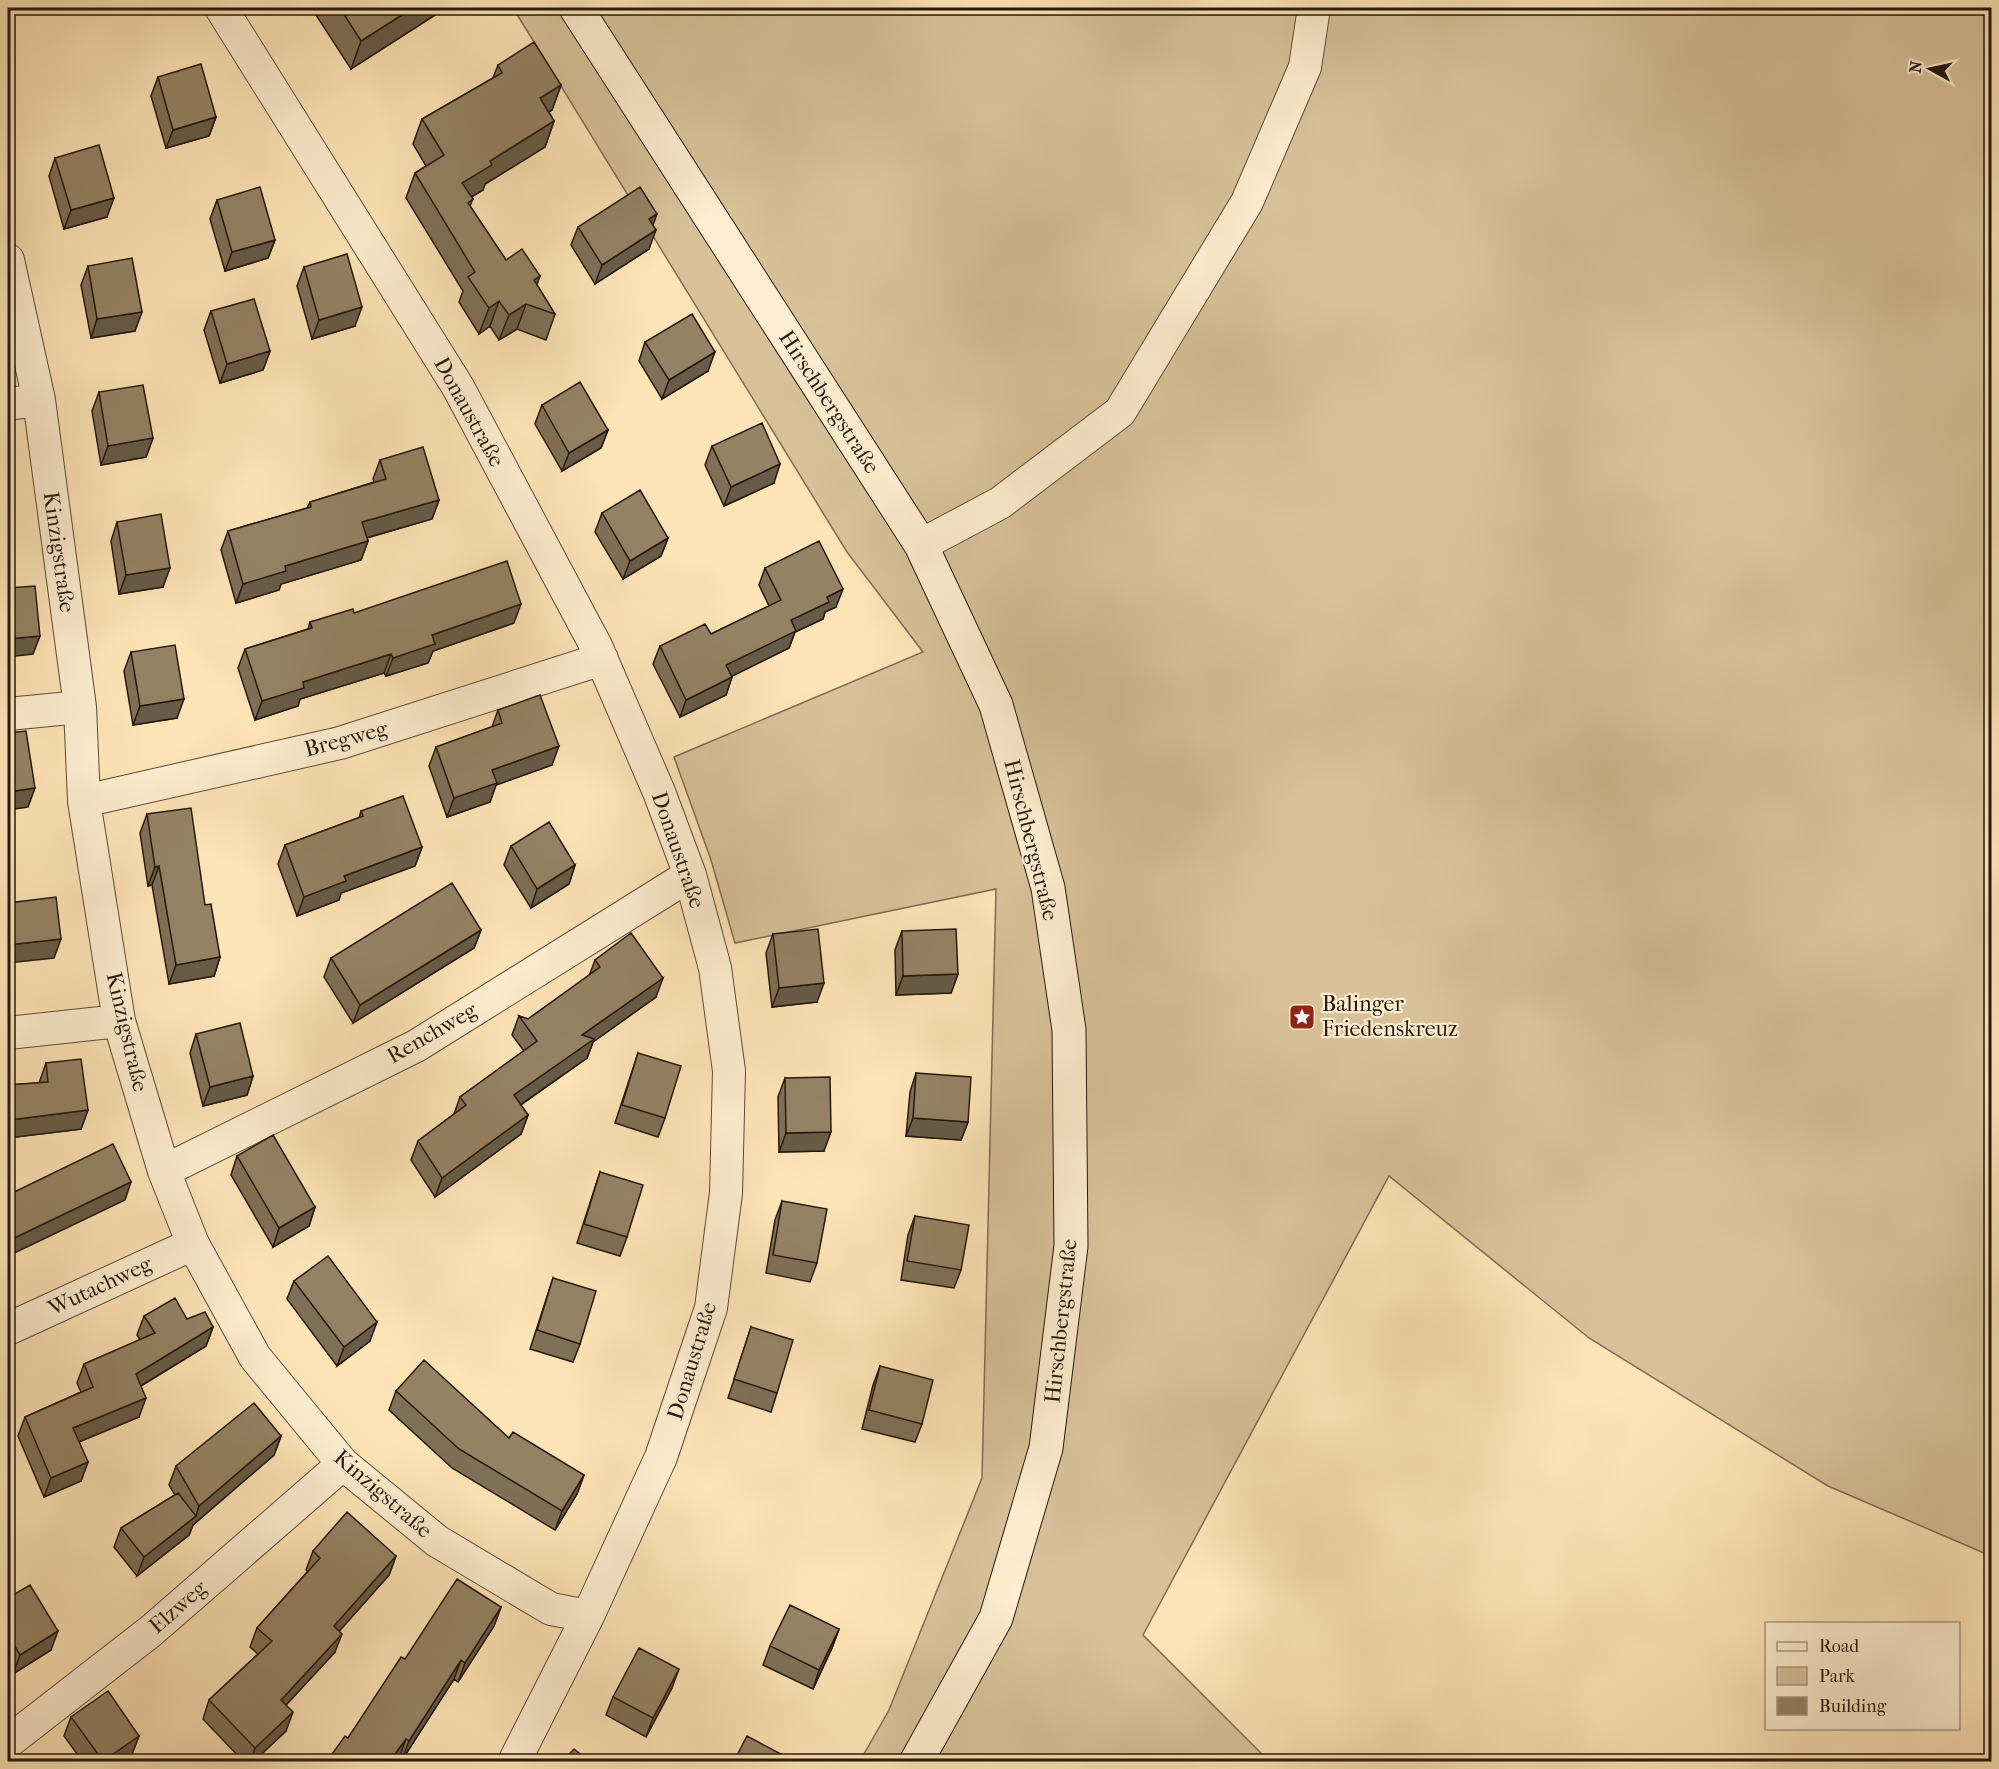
<svg xmlns="http://www.w3.org/2000/svg" width="1999" height="1769" font-family="'IM FELL French Canon',serif">
<style>
.green{fill:#d8c199;stroke:#7e6c53;stroke-width:1.5}
.lines{fill:none;stroke-linecap:round;stroke-linejoin:round}
.street-casing{stroke:#5b4b37;stroke-width:34}
.secondary-casing{stroke:#25180d;stroke-width:35}
.street{stroke:#feedd0;stroke-width:32}
.secondary{stroke:#feedd0;stroke-width:33}
.wall{fill:#807057;stroke:#25180d;stroke-width:1.5}
.shaded-wall{fill:#685b47;stroke:#25180d;stroke-width:1.5}
.building{fill:#958265;stroke:#25180d;stroke-width:1.5}
.labels{text-anchor:middle;dominant-baseline:central;stroke-width:4.5;stroke-linejoin:round;paint-order:stroke}
.street-label{font-size:22px;fill:#25180d;stroke:#feedd0}
.poi-label{font-size:22px;fill:#25180d;stroke:#feedd0;text-anchor:start}
</style>
<rect width="100%" height="100%" fill="#fde4b6"/>
<filter id="stains"><feTurbulence type="fractalNoise" baseFrequency=".00333" numOctaves="4"/><feColorMatrix values="0 0 0 0 .2 0 0 0 0 .09 0 0 0 0 .02 0 0 0 .5 -.17"/></filter>
<radialGradient id="worn" r=".72"><stop offset=".6" stop-color="#630" stop-opacity="0"/><stop offset="1" stop-color="#630" stop-opacity=".3"/></radialGradient>
<!-- green -->
<path class="green" d="M513 8H1991V1556L1828 1486 1589 1338 1389 1176 1143 1635 1269 1761H860L889 1710 982 1478 996 889 735 943 711 860 674 757 923 652 847 552Z"/>
<g class="lines">
<defs>
<path id="street" d="M221 8 458 387 596 646 659 792 690 875 715 968 729 1071 726 1193 711 1308 661 1457 588 1616 514 1762
M8 260 39 400 80 707 84 801 119 1021 164 1171 193 1244 255 1357 343 1464 437 1541 551 1609 588 1616
M8 404 39 400
M921 545 1000 503 1120 412 1247 202 1305 67 1314 8
M8 714 80 707
M84 801 340 743 602 659
M8 1033 119 1021
M164 1171 416 1046 690 875
M8 1329 193 1244
M8 1742 151 1631 343 1464"/>
<path id="secondary" d="M576 8 921 545 996 705 1048 888 1069 1030 1071 1246 1046 1448 996 1618 916 1762"/>
</defs>
<!-- street casing -->
<use href="#street" class="street-casing"/>
<!-- secondary casing -->
<use href="#secondary" class="secondary-casing"/>
<!-- street -->
<use href="#street" class="street"/>
<!-- secondary -->
<use href="#secondary" class="secondary"/>
</g>
<!-- wall -->
<path class="wall" d="M316 8H446L351 69 314 12Z
M498 65 561 85 552 110 549 112 554 121 545 147 485 184 483 190 471 197 473 199 470 206 506 260 537 285 555 314 546 340 517 329 499 340 490 326 479 334 459 302 463 291 406 198 415 173 426 166 413 144 422 119 493 78Z
M158 77 216 117 209 136 166 148 151 96Z
M55 158 107 217 64 229 49 176Z
M217 200 275 240 268 258 225 271 210 219Z
M653 225 649 249 595 284 571 245 578 227Z
M88 266 135 331 91 338 81 285Z
M304 267 355 326 312 339 297 286Z
M211 311 270 351 263 370 220 383 204 330Z
M645 342 708 371 662 399 639 361Z
M99 392 153 438 146 457 101 465 92 411Z
M542 405 608 430 601 448 562 471 535 424Z
M712 446 774 483 724 506 705 465Z
M380 460 439 500 432 519 367 538 368 541 361 560 281 584 279 590 236 603 221 550 228 531 307 508 310 502 374 482 373 479Z
M602 513 668 538 661 556 623 579 595 532Z
M117 522 163 587 119 594 111 541Z
M765 568 836 607 825 612 823 619 795 632 789 648 732 676V677L726 695 680 717 653 664 660 646 711 634 769 606 759 585Z
M354 613 514 623 433 651 428 663 386 676 384 673 300 699 298 706 255 720 238 668 245 649 308 629 310 622Z
M131 652 177 718 133 725 124 671Z
M498 710 552 765 496 785 490 802 447 817 429 766 436 747 492 727Z
M361 811 422 847 415 866 341 893 339 900 297 916 278 864 285 845 359 818Z
M147 814 205 905 220 957 214 976 169 984 152 885 148 886 140 833Z
M511 846 575 865 569 884 531 908 504 865Z
M481 930 474 948 353 1023 324 977 331 958Z
M902 931 958 974 951 993 896 995 895 950Z
M773 934 817 1002 772 1007 766 953Z
M595 960 656 997 593 1042 587 1058 521 1105 528 1115 521 1134 435 1197 411 1160 418 1141 454 1114 460 1097 524 1051 512 1035 519 1016 528 1019 589 976Z
M196 1034 253 1076 247 1095 203 1106 190 1053Z
M638 1053 665 1118 658 1137 615 1123Z
M46 1063 88 1110 81 1129 8 1138V1085L39 1083Z
M916 1073 968 1122 961 1140 906 1136 910 1092Z
M785 1078 824 1151 779 1152 778 1097Z
M237 1156 315 1207 309 1226 273 1247 231 1175Z
M600 1172 627 1237 620 1256 577 1243Z
M782 1201 817 1263 810 1282 766 1273 775 1220Z
M915 1216 961 1270 954 1288 901 1280 908 1235Z
M553 1278 580 1344 573 1362 530 1349Z
M294 1281 370 1341 337 1366 287 1299Z
M144 1316 187 1319 213 1327 206 1346 141 1386 139 1417 79 1442 88 1462 81 1481 44 1497 18 1436 25 1417 81 1392 77 1383 84 1364 140 1340 137 1335Z
M751 1327 777 1393 771 1412 728 1398Z
M880 1366 922 1424 915 1442 862 1429 873 1385Z
M396 1391 584 1475 577 1494 555 1530 452 1468 389 1410Z
M281 1436 274 1455 193 1525 189 1535 137 1576 114 1547 121 1528 175 1495 169 1485 176 1466Z
M313 1551 396 1556 389 1575 339 1631 335 1652 286 1705V1731L254 1761H243L203 1719 209 1700 258 1654 250 1647 257 1628 308 1571 306 1570Z
M8 1598 51 1650 13 1674 8 1665Z
M501 1607 494 1626 458 1682 454 1679 402 1760 348 1738 405 1659Z
M839 1629 832 1648 813 1689 763 1665 770 1646Z
M672 1688 646 1737 606 1715 613 1697Z
M71 1717 139 1736 132 1754 122 1761H82L64 1736Z"/>
<!-- shaded-wall -->
<path class="shaded-wall" d="M413 8H446L351 69 361 41Z
M561 85 552 110 531 123 540 98Z
M216 117 209 136 166 148 173 130Z
M554 121 545 147 485 184 483 190 453 208 462 183 490 161Z
M114 198 107 217 64 229 71 210Z
M657 214 650 233 649 219Z
M656 230 649 249 595 284 602 265Z
M275 240 268 258 225 271 232 252Z
M540 276 531 302 534 280Z
M499 301 490 326 479 334 489 308Z
M526 304 517 329 499 340 509 315Z
M362 307 355 326 312 339 319 320Z
M142 312 135 331 91 338 97 319Z
M270 351 263 370 220 383 227 364Z
M715 352 708 371 662 399 669 380Z
M608 430 601 448 562 471 569 453Z
M153 438 146 457 101 465 108 446Z
M780 464 774 483 724 506 731 487Z
M439 500 432 519 355 541 362 522Z
M668 538 661 556 623 579 630 561Z
M368 541 361 560 281 584 279 590 236 603 243 584 285 566Z
M170 568 163 587 119 594 126 575Z
M843 589 836 607 825 612 823 619 795 632 789 648 720 682 726 665 791 620 827 597Z
M521 604 514 623 433 651 428 663 386 676 393 658 432 635Z
M40 636 33 654 8 657V639Z
M391 654 384 673 300 699 298 706 255 720 262 701 303 682Z
M732 677 726 695 680 717 686 700Z
M184 699 177 718 133 725 140 706Z
M559 746 552 765 496 785 490 802 447 817 454 798 492 770Z
M35 788 28 807 8 810V792Z
M422 847 415 866 341 893 339 900 297 916 304 897 344 876Z
M575 865 569 884 531 908 537 889Z
M159 866 152 885 148 886 155 867Z
M481 930 474 948 353 1023 360 1005Z
M61 939 54 958 8 963V945Z
M220 957 214 976 169 984 176 965Z
M958 974 951 993 896 995 903 976Z
M663 978 656 997 593 1042 587 1058 507 1114 514 1095 582 1035Z
M824 983 817 1002 772 1007 779 988Z
M253 1076 247 1095 203 1106 210 1087Z
M88 1110 81 1129 8 1138V1127L10 1120Z
M528 1115 521 1134 435 1197 442 1178Z
M913 1118 968 1122 961 1140 906 1136Z
M831 1132 824 1151 779 1152 786 1133Z
M131 1182 125 1200 8 1256V1241Z
M315 1207 309 1226 273 1247 279 1228Z
M377 1322 370 1341 337 1366 344 1347Z
M213 1327 206 1346 129 1393 136 1374Z
M146 1398 139 1417 66 1447 73 1428Z
M281 1436 274 1455 193 1525 189 1535 137 1576 144 1557 196 1516 199 1506Z
M88 1462 81 1481 44 1497 51 1478Z
M584 1475 577 1494 555 1530 562 1511Z
M12 1534 8 1545V1536Z
M396 1556 389 1575 327 1645 334 1626Z
M501 1607 494 1626 458 1682 465 1663Z
M839 1629 832 1648 813 1689 819 1670Z
M58 1631 51 1650 13 1674 20 1655Z
M342 1634 335 1652 274 1718 281 1700Z
M461 1660 454 1679 402 1760 409 1741Z
M679 1669 672 1688 646 1737 653 1718Z
M293 1712 286 1731 254 1761H251L255 1748Z
M139 1736 132 1754 122 1761H103Z
M406 1739 399 1758 396 1761H390Z"/>
<!-- building -->
<path class="building" d="M340 8H413L361 41Z
M534 42 561 85 540 98 554 121 490 161 492 165 462 183 473 199 468 203 506 260 522 249 540 276 534 280 555 314 526 304 509 315 499 301 489 308 468 277 475 272 415 173 444 155 422 119 502 73 498 65Z
M201 64 216 117 173 130 158 77Z
M99 145 114 198 71 210 55 158Z
M260 187 275 240 232 252 217 200Z
M640 187 657 214 649 219 656 230 602 265 578 227Z
M347 254 362 307 319 320 304 267Z
M132 258 142 312 97 319 88 266Z
M254 299 270 351 227 364 211 311Z
M692 314 715 352 669 380 645 342Z
M580 382 608 430 569 453 542 405Z
M143 385 153 438 108 446 99 392Z
M762 423 780 464 731 487 712 446Z
M423 447 439 500 362 522 368 541 285 566 286 571 243 584 228 531 311 507 310 502 386 479 380 460Z
M640 490 668 538 630 561 602 513Z
M161 514 170 568 126 575 117 522Z
M819 541 843 589 827 597 829 602 791 620 796 631 726 665 732 677 686 700 660 646 705 624 711 634 781 600 765 568Z
M507 561 521 604 432 635 435 644 393 658 391 654 303 682 304 688 262 701 245 649 312 628 310 622 353 609 354 613Z
M35 586 40 636 8 639V588Z
M175 645 184 699 140 706 131 652Z
M540 695 559 746 492 770 497 783 454 798 436 747 502 723 498 710Z
M26 731 35 788 8 792V733Z
M403 796 422 847 344 876 346 881 304 897 285 845 363 816 361 811Z
M191 808 205 905 211 904 220 957 176 965 159 866 155 867 147 814Z
M549 822 575 865 537 889 511 846Z
M452 883 481 930 360 1005 331 958Z
M56 897 61 939 8 945V903Z
M818 929 824 983 779 988 773 934Z
M956 929 958 974 903 976 902 931Z
M631 933 663 978 582 1035 594 1039 514 1095 528 1115 442 1178 418 1141 466 1105 460 1097 537 1041 519 1016 528 1019 600 967 595 960Z
M240 1023 253 1076 210 1087 196 1034Z
M638 1053 681 1066 665 1118 622 1105Z
M81 1059 88 1110 10 1120 8 1109V1085L48 1082 46 1063Z
M916 1073 971 1077 968 1122 913 1118Z
M830 1077 831 1132 786 1133 785 1078Z
M273 1135 315 1207 279 1228 237 1156Z
M113 1144 131 1182 8 1241V1195Z
M600 1172 643 1185 627 1237 584 1224Z
M782 1201 827 1209 817 1263 773 1255Z
M915 1216 969 1225 961 1270 907 1261Z
M328 1256 377 1322 344 1347 294 1281Z
M553 1278 596 1291 580 1344 537 1330Z
M175 1298 187 1319 205 1312 213 1327 136 1374 146 1398 73 1428 88 1462 51 1478 25 1417 93 1387 84 1364 155 1333 144 1316Z
M751 1327 793 1340 777 1393 734 1379Z
M424 1360 509 1438 513 1432 584 1475 562 1511 459 1449 396 1391Z
M880 1366 933 1380 922 1424 869 1410Z
M254 1403 281 1436 199 1506 176 1466Z
M178 1493 196 1516 144 1557 121 1528Z
M347 1512 396 1556 334 1626 342 1634 281 1700 293 1712 255 1748 209 1700 272 1641 257 1628 320 1558 313 1551Z
M8 1526 12 1534 8 1536Z
M457 1579 501 1607 465 1663 461 1660 409 1741 406 1739 390 1761H327L345 1736 348 1738 401 1657 405 1659Z
M30 1585 58 1631 20 1655 8 1635V1598Z
M790 1605 839 1629 819 1670 770 1646Z
M639 1648 679 1669 653 1718 613 1697Z
M108 1691 139 1736 103 1761 71 1717Z
M747 1736 794 1761H734Z
M574 1749 589 1761H563Z"/>
<!-- icons -->
<defs>
<symbol id="sight-square" viewBox="-11 -11 22 22"><rect x="-9" y="-9" width="18" height="18" rx="4" fill="#8f2418" stroke="#feedd0"/><path d="M0-6L1.8-2.2L6-1.7L2.9 1.2L3.7 5.4L0 3.3L-3.7 5.4L-2.9 1.2L-6-1.7L-1.8-2.2Z" fill="#fff"/></symbol>
</defs>
<g fill-rule="evenodd">
<use href="#sight-square" x="1287" y="1002" width="30" height="30"/>
</g>
<g class="labels">
<!-- street labels -->
<g class="street-label">
<text transform="translate(829 402) rotate(57)">Hirschbergstraße</text>
<text transform="translate(469 412) rotate(61)">Donaustraße</text>
<text transform="translate(59 552) rotate(82)">Kinzigstraße</text>
<text transform="translate(346 739) rotate(-15)">Bregweg</text>
<text transform="translate(1031 840) rotate(76)">Hirschbergstraße</text>
<text transform="translate(678 850) rotate(71)">Donaustraße</text>
<text transform="translate(127 1032) rotate(77)">Kinzigstraße</text>
<text transform="translate(432 1033) rotate(-30)">Renchweg</text>
<text transform="translate(100 1286) rotate(-25)">Wutachweg</text>
<text transform="translate(1061 1321) rotate(-84)">Hirschbergstraße</text>
<text transform="translate(692 1361) rotate(-73)">Donaustraße</text>
<text transform="translate(383 1494) rotate(41)">Kinzigstraße</text>
<text transform="translate(178 1607) rotate(-41)">Elzweg</text>
</g>
<!-- poi labels -->
<g class="poi-label">
<text x="1322" y="1004">Balinger<tspan x="1322" dy="25">Friedenskreuz</tspan></text>
</g>
</g>
<!-- margin -->
<rect width="1999" height="1769" fill="none" stroke="#fde4b6" stroke-width="30"/>
<rect x="9" y="9" width="1981" height="1751" fill="none" stroke="#25180d" stroke-width="3"/>
<rect x="15" y="15" width="1969" height="1739" fill="none" stroke="#25180d" stroke-width="1.5"/>
<!-- legend -->
<rect x="1765" y="1622" width="195" height="108" fill="#feedd0" stroke="#a79882" stroke-width="1.5"/>
<rect x="1777" y="1642" width="30" height="9" fill="#feedd0" stroke="#a79882" stroke-width="1.5"/>
<text x="1819" y="1652" font-size="18" fill="#25180d">Road</text>
<rect x="1777" y="1667" width="30" height="18" fill="#d8c199" stroke="#a79882" stroke-width="1.5"/>
<text x="1819" y="1682" font-size="18" fill="#25180d">Park</text>
<rect x="1777" y="1697" width="30" height="18" fill="#958265" stroke="#a79882" stroke-width="1.5"/>
<text x="1819" y="1712" font-size="18" fill="#25180d">Building</text>
<!-- north arrow -->
<g transform="translate(1930 69) rotate(278)" stroke="#feedd0" stroke-width="4.5" paint-order="stroke">
<path d="M0-4.5L10 22L0 15L-10 22Z" fill="#25180d"/>
<text y="-9" font-size="16" font-weight="bold" text-anchor="middle" fill="#25180d">N</text>
</g>
<rect width="100%" height="100%" filter="url(#stains)"/>
<rect width="100%" height="100%" fill="url(#worn)"/>
</svg>
